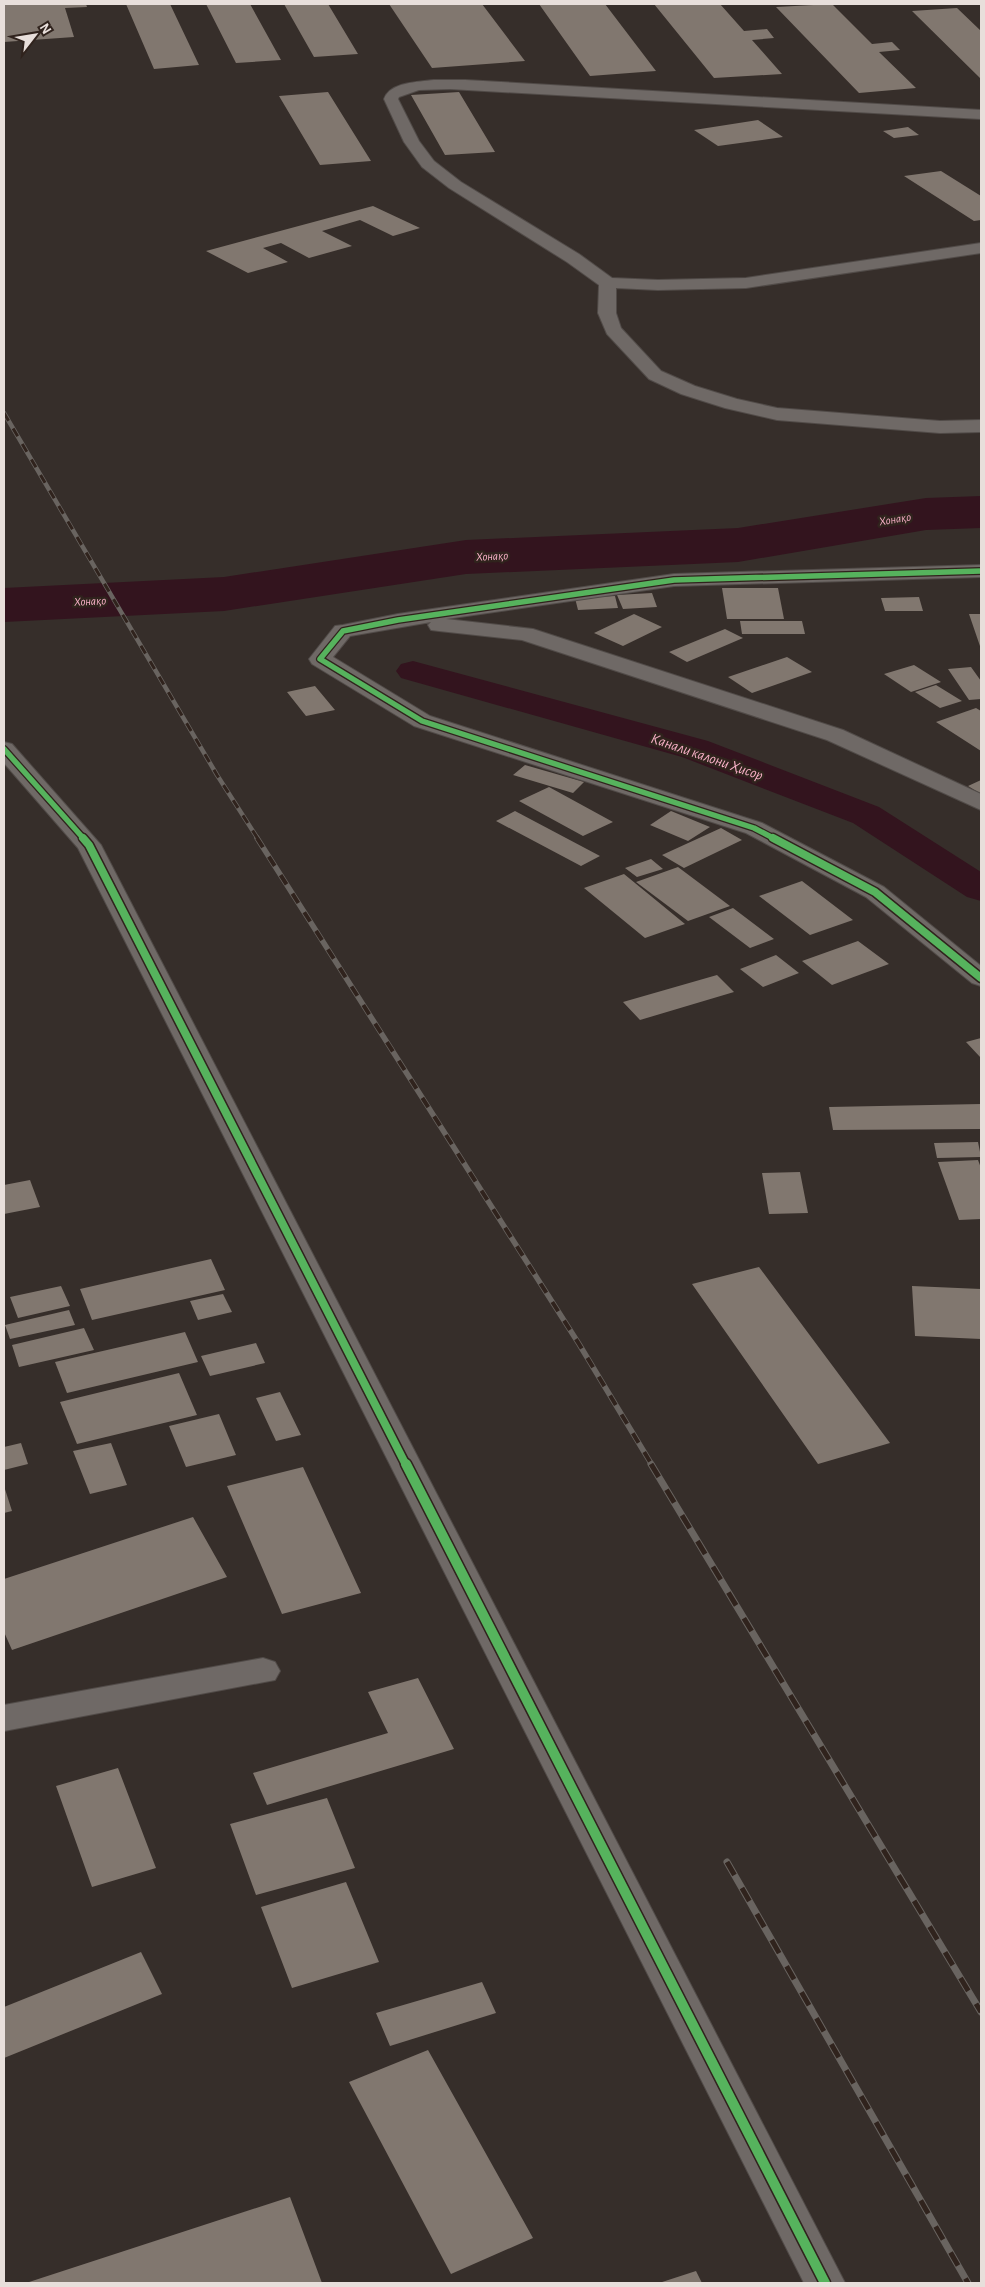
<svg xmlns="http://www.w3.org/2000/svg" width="985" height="2287" font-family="'Alegreya Sans',sans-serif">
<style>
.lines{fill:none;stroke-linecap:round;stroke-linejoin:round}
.canal{fill:#33141e;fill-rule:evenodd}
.river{fill:#33141e;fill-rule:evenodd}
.building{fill:#81776f}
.minor-casing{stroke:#514b48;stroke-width:2}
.minor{fill:#6f6966;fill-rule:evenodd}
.rail-far2-casing{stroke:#696460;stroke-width:4.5}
.rail-far1-casing{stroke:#696460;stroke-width:5.5}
.rail-casing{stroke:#696460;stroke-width:7}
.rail-far2{stroke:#30231d;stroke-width:3;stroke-dasharray:9;stroke-linecap:butt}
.rail-far1{stroke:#30231d;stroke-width:4;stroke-dasharray:11;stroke-linecap:butt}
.rail{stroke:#30231d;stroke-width:5;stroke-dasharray:15;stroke-linecap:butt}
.cycleway-far2-casing{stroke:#30231d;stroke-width:8}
.cycleway-far1-casing{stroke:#30231d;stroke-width:11}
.cycleway-casing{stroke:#30231d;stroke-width:13}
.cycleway-far2{stroke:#56b35d;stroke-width:5.5}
.cycleway-far1{stroke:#56b35d;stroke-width:8}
.cycleway{stroke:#56b35d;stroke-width:10}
.labels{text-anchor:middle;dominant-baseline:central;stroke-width:5;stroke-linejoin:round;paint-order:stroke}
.far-water-label{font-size:12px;font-style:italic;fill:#f7b0c6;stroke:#30231d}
.water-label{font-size:15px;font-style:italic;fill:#f7b0c6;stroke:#30231d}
</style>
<rect width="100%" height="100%" fill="#362e2a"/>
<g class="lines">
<!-- canal -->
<path class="canal" d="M413 661 708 741 879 807 981 872V901L967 897 853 823 682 757 401 678 396 671 401 664Z"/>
<!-- river -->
<path class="river" d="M981 496V528L926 530 738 562 466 574 224 611 4 622V588L224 577 466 540 738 528 926 498Z"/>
</g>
<!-- building -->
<path class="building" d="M4 4H86L87 7 65 8 74 37 4 42Z
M126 4H170L199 65 154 69Z
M206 4H250L281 60 236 63Z
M284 4H328L358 54 314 57Z
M389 4H482L525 61 432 68Z
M539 4H605L656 71 590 76Z
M654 4H720L744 31 767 29 774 38 752 40 782 74 714 78Z
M832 4 872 44 892 42 900 50 879 52 916 88 859 93 776 7Z
M957 8 981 31V79L912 11Z
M328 92 371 161 320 165 279 96Z
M459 92 495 152 445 155 411 95Z
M758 120 783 137 718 146 694 130Z
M908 127 919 135 894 138 883 131Z
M941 171 981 196V220L974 221 904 176Z
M373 206 420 228 393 236 360 220 322 231 352 246 309 258 281 243 263 248 288 262 248 273 206 251Z
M722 588H778L784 619H727Z
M652 593 657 607 623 609 617 595Z
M615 596 618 608 578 610 575 598Z
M919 597 923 611H885L881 598Z
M634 614 662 627 623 646 594 633Z
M969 614H981V649Z
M740 621H802L805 634H742Z
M725 629 743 638 687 662 669 652Z
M787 657 812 672 752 693 728 677Z
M914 665 941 682 911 692 884 674Z
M971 667 981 681V699L969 700 948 669Z
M936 685 962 701 940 708 915 692Z
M315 686 335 710 306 716 287 692Z
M976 708 981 711V751L936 722Z
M525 765 584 782 573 793 513 775Z
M981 780V794L968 786Z
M549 787 613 822 583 836 519 801Z
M515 811 600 856 581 866 496 821Z
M671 811 710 827 688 841 650 825Z
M721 828 742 840 684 868 662 855Z
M651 859 663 869 637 877 625 868Z
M678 867 730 906 688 921 636 882Z
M624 874 685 924 645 938 584 888Z
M802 881 853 920 810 935 759 896Z
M733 908 774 939 750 948 709 917Z
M858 941 889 964 832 985 802 961Z
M776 955 799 973 763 987 740 969Z
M717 975 734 992 640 1020 623 1002Z
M981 1038V1058L966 1042Z
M981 1104V1129L833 1130 829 1107Z
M978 1142 981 1157 937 1158 934 1143Z
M978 1160 981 1168V1219L959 1220 938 1162Z
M800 1172 808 1213 769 1214 762 1173Z
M30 1180 40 1207 4 1214V1185Z
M211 1259 225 1290 92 1320 80 1289Z
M759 1267 890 1443 818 1464 692 1284Z
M61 1286 70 1306 18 1318 10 1297Z
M912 1286 981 1289V1339L915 1336Z
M223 1294 232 1312 198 1320 190 1301Z
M69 1310 75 1325 10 1339 5 1325Z
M84 1328 94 1350 19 1367 12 1345Z
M185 1332 198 1362 67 1393 55 1362Z
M256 1343 265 1363 210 1376 201 1356Z
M179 1373 197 1415 77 1444 60 1402Z
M280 1392 301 1435 276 1441 256 1398Z
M219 1414 236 1455 186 1467 169 1426Z
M21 1443 28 1464 4 1470V1447Z
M111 1443 127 1485 90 1494 73 1451Z
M303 1467 361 1593 282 1614 227 1486Z
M4 1486 12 1511 4 1513Z
M193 1517 227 1577 12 1650 4 1632V1579Z
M418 1678 454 1749 267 1805 253 1773 388 1733 368 1692Z
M118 1768 156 1868 92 1887 56 1786Z
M327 1798 355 1868 256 1895 230 1824Z
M346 1882 379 1962 292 1988 261 1907Z
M141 1952 162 1994 4 2058V2007Z
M482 1982 496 2013 390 2046 376 2013Z
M428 2050 533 2238 451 2274 349 2082Z
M290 2197 322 2283H26Z
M696 2271 702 2283H659Z"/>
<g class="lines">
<defs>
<path id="minor" d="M434 80H465L981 110V119L450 89 419 90 399 97 398 99 419 141 434 161 461 182 579 254 612 278 658 280 746 278 981 243V253L746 288 658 290 616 288V313L621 328 661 371 695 386 737 399 777 408 940 421 981 420V432L940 433 777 420 725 408 681 394 649 379 607 334 598 313 599 285 567 262 449 188 422 167 404 142 384 99C390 82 418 82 434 80Z
M981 565V577L674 586 446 619 533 629 843 730 981 794V810L827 740 522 640 439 631 431 630 428 625 431 622 350 636 333 657 430 716 762 823 884 887 981 966V986L972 983 866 897 746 833 414 726 312 664 309 659 335 626 343 625 398 614 674 574Z
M4 742 12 744 101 845 845 2283H804L78 848 4 763Z
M263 1658 275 1662 280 1671 275 1680 4 1731V1705Z"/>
</defs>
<!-- minor casing -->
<use href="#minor" class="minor-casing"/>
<!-- minor -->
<use href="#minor" class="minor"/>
<defs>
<path id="rail-far2" d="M4 413 217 775 258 839"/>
<path id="rail-far1" d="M257 838 579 1344 652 1465"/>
<path id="rail" d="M651 1464 981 2012
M727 1862 968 2283"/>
</defs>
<!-- rail-far2 casing -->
<use href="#rail-far2" class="rail-far2-casing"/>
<!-- rail-far1 casing -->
<use href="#rail-far1" class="rail-far1-casing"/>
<!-- rail casing -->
<use href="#rail" class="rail-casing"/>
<!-- rail-far2 -->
<use href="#rail-far2" class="rail-far2"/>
<!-- rail-far1 -->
<use href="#rail-far1" class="rail-far1"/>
<!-- rail -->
<use href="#rail" class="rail"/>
<defs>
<path id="cycleway-far2" d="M4 749 84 839
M775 839 754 828 422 721 320 659 343 631 398 620 674 580 981 571"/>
<path id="cycleway-far1" d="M83 838 89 845 406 1465
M773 838 875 892 981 978"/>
<path id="cycleway" d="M406 1464 825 2283"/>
</defs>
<!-- cycleway-far2 casing -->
<use href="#cycleway-far2" class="cycleway-far2-casing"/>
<!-- cycleway-far1 casing -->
<use href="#cycleway-far1" class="cycleway-far1-casing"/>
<!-- cycleway casing -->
<use href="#cycleway" class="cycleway-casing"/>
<!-- cycleway-far2 -->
<use href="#cycleway-far2" class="cycleway-far2"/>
<!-- cycleway-far1 -->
<use href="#cycleway-far1" class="cycleway-far1"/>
<!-- cycleway -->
<use href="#cycleway" class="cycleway"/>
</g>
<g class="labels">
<!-- far-water labels -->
<g class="far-water-label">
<text transform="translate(895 519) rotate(-9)">Хонақо</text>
<text transform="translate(492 556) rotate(-3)">Хонақо</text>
<text transform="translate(90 601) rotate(-3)">Хонақо</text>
</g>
<!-- water labels -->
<g class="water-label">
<text transform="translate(707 757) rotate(19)">Канали калони Ҳисор</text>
</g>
</g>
<!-- border -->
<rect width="985" height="2287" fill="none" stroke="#e8dfdb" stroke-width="10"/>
<!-- north arrow -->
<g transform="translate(35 35) rotate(59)" stroke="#30231d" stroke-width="4" paint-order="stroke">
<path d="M0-4L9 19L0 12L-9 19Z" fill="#e8dfdb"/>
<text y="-8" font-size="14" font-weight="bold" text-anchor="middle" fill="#e8dfdb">N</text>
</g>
</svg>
